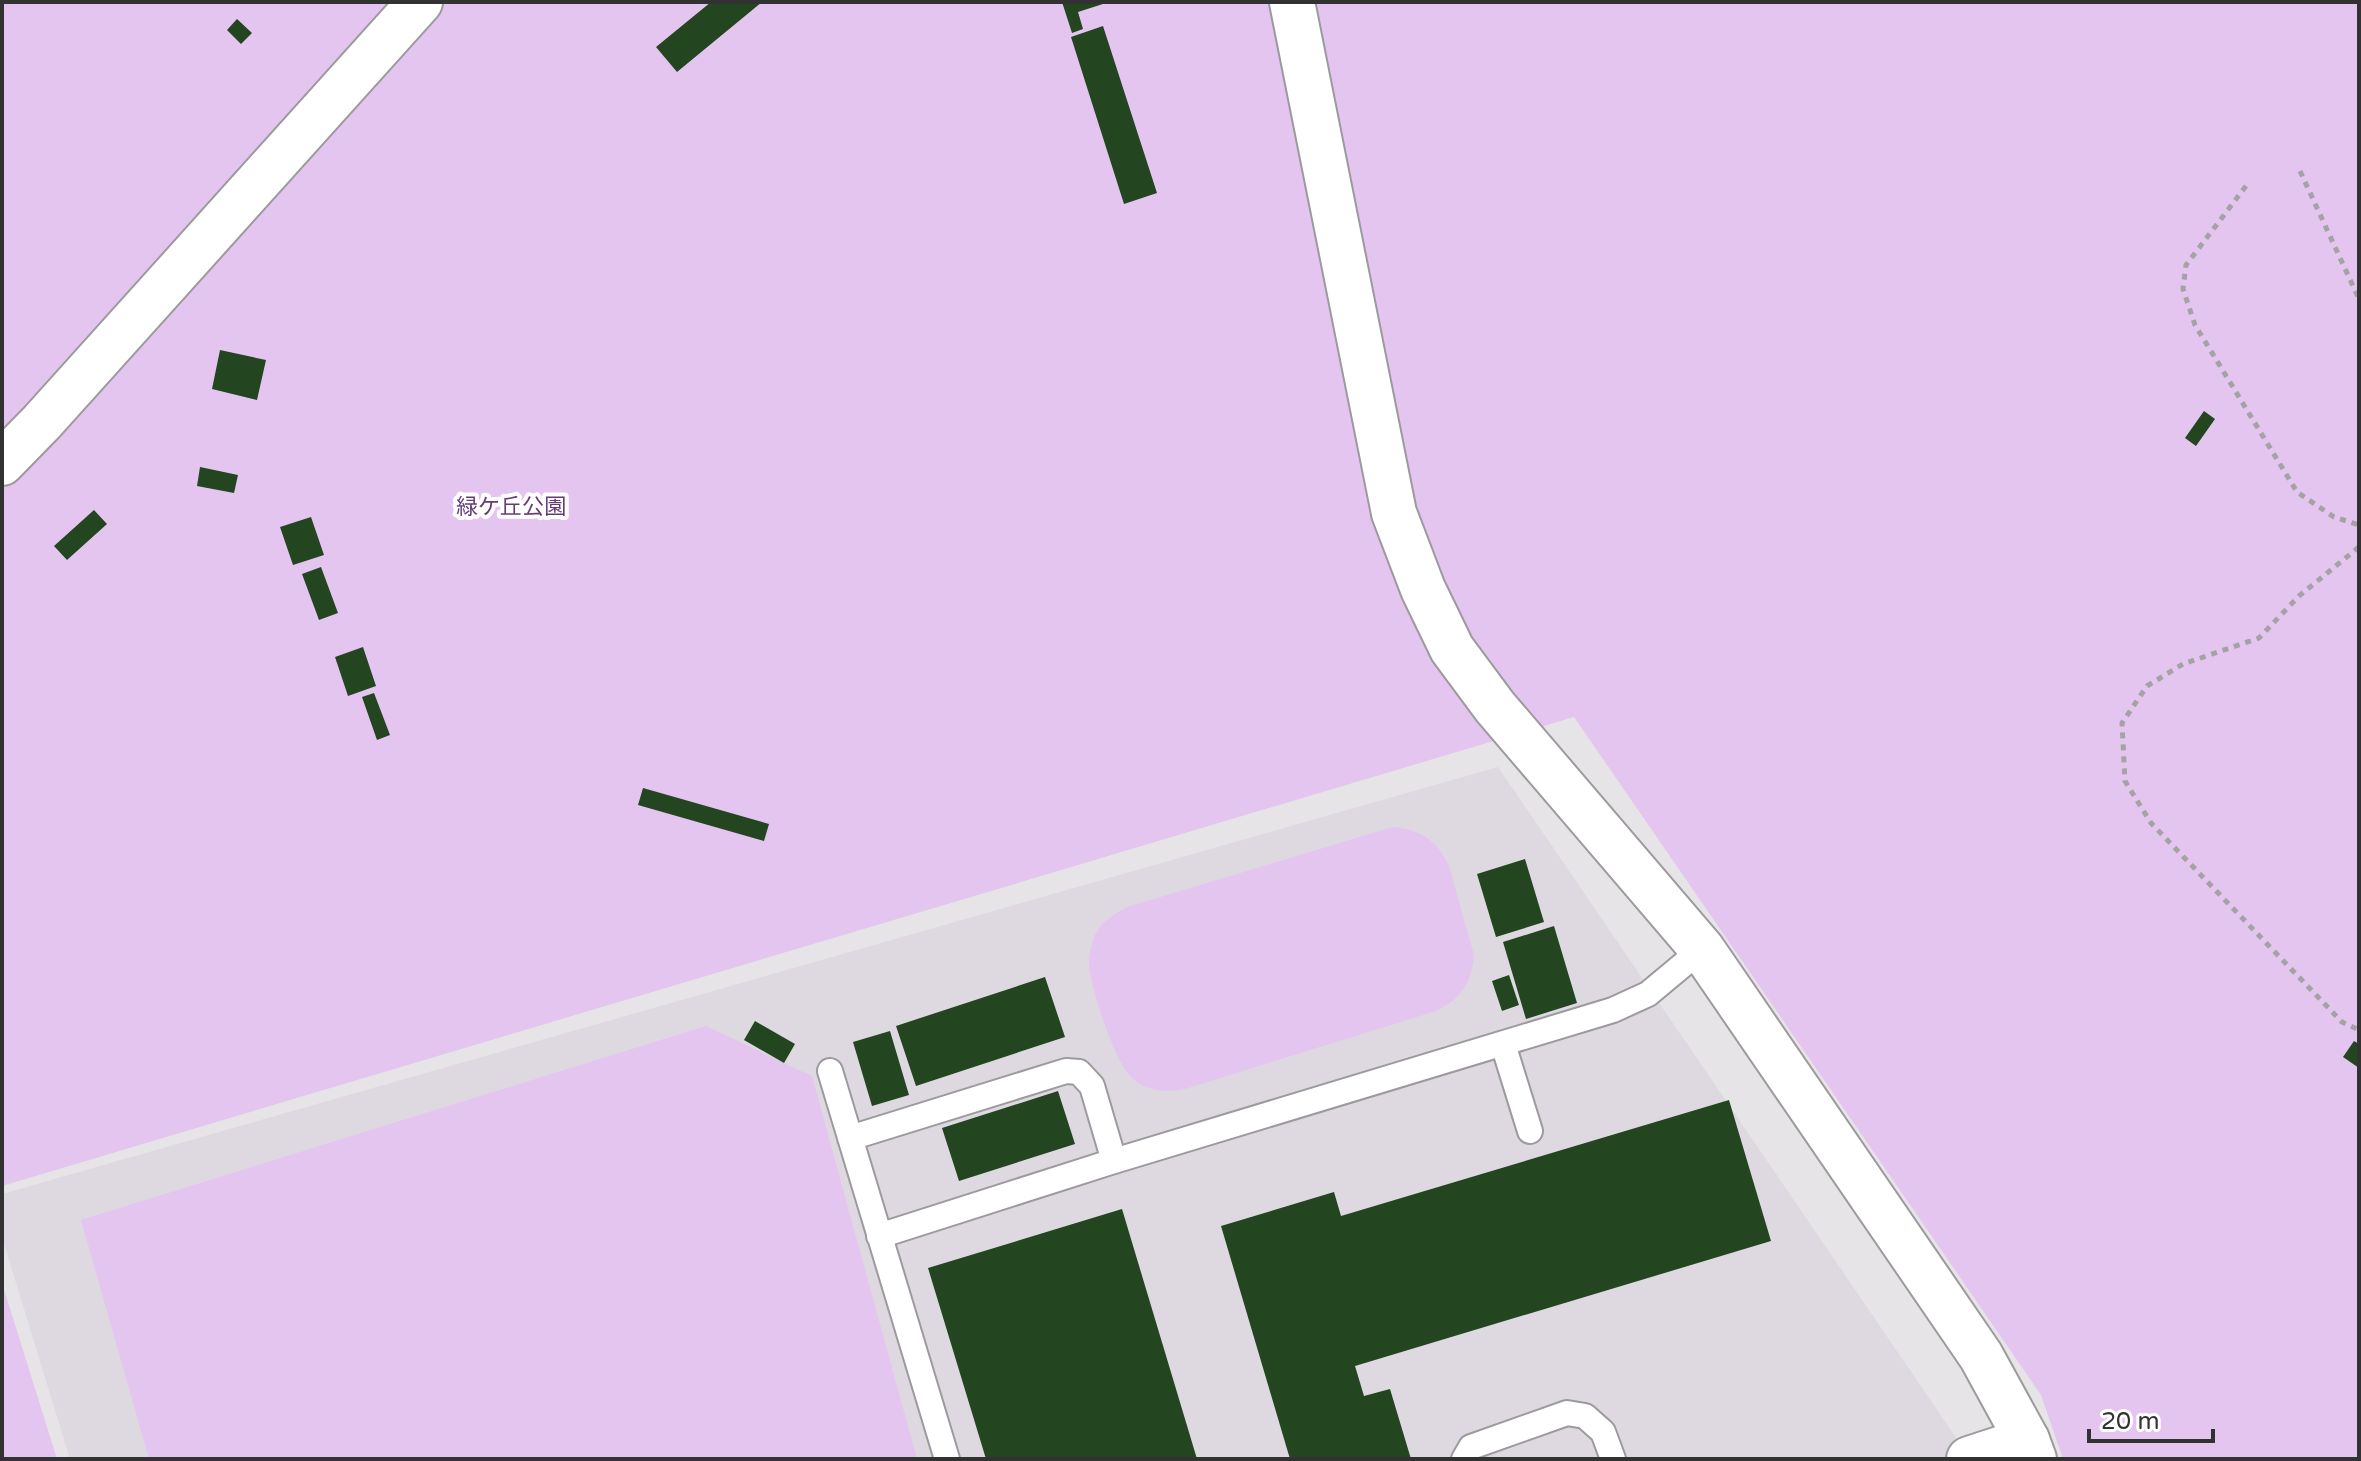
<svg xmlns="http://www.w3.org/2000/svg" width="2361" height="1461" font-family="'Varela Round','Noto Sans JP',sans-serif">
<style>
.built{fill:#ded8e1}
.green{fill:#e4c5f0}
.building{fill:#234520}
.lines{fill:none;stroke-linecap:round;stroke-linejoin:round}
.service-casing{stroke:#9c9a9d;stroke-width:28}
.minor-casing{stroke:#9c9a9d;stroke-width:48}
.tertiary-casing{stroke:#9c9a9d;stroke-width:48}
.path{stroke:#a4a2a4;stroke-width:5;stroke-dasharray:6 6;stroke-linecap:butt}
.service{stroke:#fff;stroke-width:24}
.minor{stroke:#fff;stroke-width:44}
.tertiary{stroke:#fff;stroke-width:44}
.labels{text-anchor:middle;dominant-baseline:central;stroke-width:8;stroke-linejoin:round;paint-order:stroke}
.park-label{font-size:22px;fill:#663c76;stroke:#fff}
</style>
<rect width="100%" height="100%" fill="#e6e4e6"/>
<!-- built -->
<path class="built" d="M1498 767 1957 1439 1964 1459H70L2 1237V1194Z"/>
<!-- green -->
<path class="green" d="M2 2H2359V1459H2063L2041 1395 1574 717 2 1186Z
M1393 827C1420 829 1438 841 1449 866L1474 955C1472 983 1460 1000 1436 1011L1185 1089C1167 1092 1148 1092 1133 1079 1115 1064 1091 989 1089 965 1089 956 1091 944 1095 935 1102 921 1114 914 1127 907Z
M706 1026 812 1076 917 1459H149L81 1220Z
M2 1283 57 1459H2Z"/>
<!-- building -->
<path class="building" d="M711 2H762L677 72 656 47Z
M1062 2H1106V3L1078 12 1083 29 1072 33Z
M237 19 252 33 241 44 227 30Z
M1103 26 1157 193 1124 204 1071 37Z
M220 350 266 360 257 400 212 389Z
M2204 411 2215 419 2196 446 2185 438Z
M200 467 238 475 234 493 197 486Z
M94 510 107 524 67 560 54 546Z
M311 517 324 555 293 565 280 527Z
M321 567 338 613 319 620 302 574Z
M363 647 376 686 348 696 335 657Z
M374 693 390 735 377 740 362 697Z
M643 788 769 824 764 841 638 805Z
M1525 859 1544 922 1496 937 1477 874Z
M1554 926 1577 1003 1526 1019 1503 942Z
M1509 975 1519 1005 1502 1011 1492 981Z
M1045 977 1065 1037 916 1086 896 1026Z
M755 1021 795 1044 784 1063 744 1040Z
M890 1031 909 1095 872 1106 853 1042Z
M2354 1041 2359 1044V1068L2343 1057Z
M1058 1091 1075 1144 959 1181 942 1128Z
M1729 1100 1771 1241 1355 1366 1364 1396 1390 1389 1411 1459H1290L1221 1226 1334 1192 1341 1216Z
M1122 1209 1197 1459H986L928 1268Z"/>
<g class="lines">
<defs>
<path id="service" d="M1503 1044 1530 1131
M830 1071 947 1459
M850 1138 1066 1071 1079 1072 1092 1086 1114 1161
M879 1236 1114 1161 1613 1010 1648 994 1702 949
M1464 1459 1471 1447 1567 1413 1585 1416 1603 1432 1613 1459"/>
<path id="minor" d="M2 463 42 422 420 2
M1969 1459 2027 1440"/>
<path id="tertiary" d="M1292 2 1394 513 1423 589 1452 649 1495 707 1702 949 1981 1356 2027 1440 2034 1459"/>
</defs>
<!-- service casing -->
<use href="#service" class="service-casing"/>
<!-- minor casing -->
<use href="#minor" class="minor-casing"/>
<!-- tertiary casing -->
<use href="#tertiary" class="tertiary-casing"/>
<!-- path -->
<path class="path" d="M2300 171 2359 299
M2246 186 2186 265 2183 289 2195 325 2297 492 2334 517 2359 525
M2359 547 2299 596 2259 638 2183 664 2147 686 2122 723 2125 781 2151 823 2342 1022 2359 1030"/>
<!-- service -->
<use href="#service" class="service"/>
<!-- minor -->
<use href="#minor" class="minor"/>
<!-- tertiary -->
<use href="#tertiary" class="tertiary"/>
</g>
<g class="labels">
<!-- park labels -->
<g class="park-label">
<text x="511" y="507">緑ケ丘公園</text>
</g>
</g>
<!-- border -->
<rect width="2361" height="1461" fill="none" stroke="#333233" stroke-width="8"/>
<!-- scale -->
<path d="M2089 1429v12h124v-12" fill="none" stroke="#333233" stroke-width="4"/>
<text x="2101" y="1429" font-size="24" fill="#333233" stroke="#ffffff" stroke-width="6" paint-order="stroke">20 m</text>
</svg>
